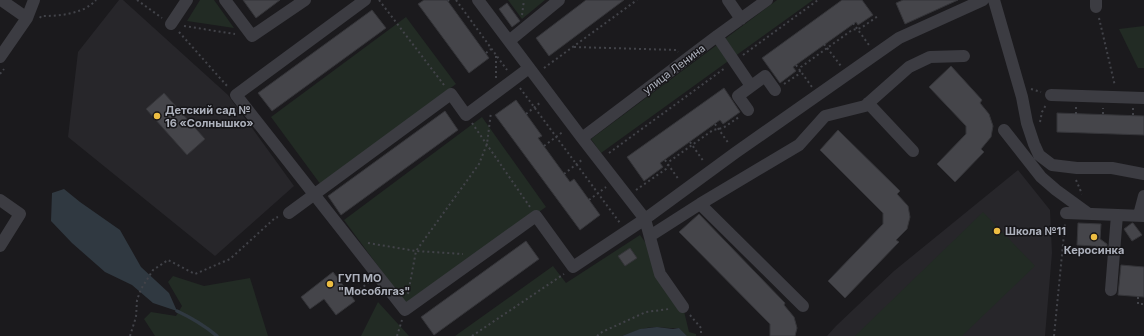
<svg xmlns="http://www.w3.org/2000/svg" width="1144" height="336" font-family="Inter,sans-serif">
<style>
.built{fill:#27262a}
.green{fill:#222b24}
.water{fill:#303941}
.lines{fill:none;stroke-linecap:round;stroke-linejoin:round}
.stream{stroke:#303941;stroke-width:3.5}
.building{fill:#45454a;stroke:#353539}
.path{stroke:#424349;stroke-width:2;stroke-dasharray:2 3;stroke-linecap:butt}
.minor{stroke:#3c3c42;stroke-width:12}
.poi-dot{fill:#edbd42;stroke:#161518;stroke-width:1.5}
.labels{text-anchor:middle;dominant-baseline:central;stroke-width:3;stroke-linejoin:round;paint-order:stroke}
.street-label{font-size:11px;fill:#adb1bc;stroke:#161518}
.poi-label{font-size:11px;font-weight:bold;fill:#adb1bc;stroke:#161518;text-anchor:start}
</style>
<rect width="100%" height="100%" fill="#1b1a1d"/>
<!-- built -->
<path class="built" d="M119 0H123L228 95 294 186 215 256 68 137 78 52Z
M1018 170 1050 210 1052 253 1045 336H827L836 326 894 271Z"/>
<!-- green -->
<path class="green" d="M200 0H214L234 28 187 21Z
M508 0H545L522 19Z
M777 0H813L601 153 591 139Z
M406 17 456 84 321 185 271 117Z
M1144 26V68H1138L1119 29Z
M482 117 546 207 406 304 344 220Z
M983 212 1035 266 962 336H855Z
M640 235 657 258 683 307 689 332 696 334V336H687L679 328C671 329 664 327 657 327 644 327 633 332 622 336H455L553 266 566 283Z
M173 276 204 286 250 278 268 336H155L144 319 151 312 176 316 182 306 168 282Z
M378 302 409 336H361Z"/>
<!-- water -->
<path class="water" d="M64 189 80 202 120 230 141 267 169 293 177 311 153 303 132 285 105 272 72 243 51 221 52 193Z
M657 327 673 329 679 328 687 336H622L640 329Z"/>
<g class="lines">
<!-- stream -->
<path class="stream" d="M177 311C192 318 204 325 217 336"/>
</g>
<!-- building -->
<path class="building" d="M243 0H280L256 18Z
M424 0H447L489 58 469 73 418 4Z
M586 0H624L549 56 536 38Z
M842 0H862L873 15 858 25 856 22 793 67 796 71 780 83 762 58Z
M903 0H958L905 24 896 3Z
M507 3 520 21 512 27 499 9Z
M372 10 386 28 272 111 258 93Z
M951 66 982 100 980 103 989 114 993 126 991 137 981 149 984 152 955 182 937 164 966 134V126L929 87Z
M724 88 740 112 723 124 720 120 660 163 663 167 644 181 627 157Z
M164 93 205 139 187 155 146 109Z
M516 100 542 136 538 138 570 182 574 179 600 215 580 230 495 115Z
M445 111 458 130 341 215 328 196Z
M1057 113 1144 116V135L1057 132Z
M838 130 900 191 897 194 908 206 910 217 907 229 896 240 899 242 845 298 828 281 883 224V213L820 150Z
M699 214 785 303 784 305 794 317 797 328 795 336H770V324L679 232Z
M1078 223 1101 224 1100 239 1107 244V247L1077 245Z
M1132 223H1133L1142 235 1132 241 1124 229Z
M526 241 539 259 434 335 421 317Z
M630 248 637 258 625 266 618 256Z
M1121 265 1144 267V297L1118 295Z
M333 272 355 301 336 315 324 299 310 309 301 297Z"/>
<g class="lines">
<!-- path -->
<path class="path" d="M137 0 162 18
M379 0 444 85
M456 0 507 70
M448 1 449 0
M522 15 524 0
M40 18 41 16C57 16 71 15 86 8 90 5 93 4 96 0
M1099 18 1115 86
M853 23 869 45
M184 26 235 34
M179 32 228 87
M824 44 841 66
M574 47 677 50 678 52
M486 53 491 49
M743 55 818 0
M796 65 812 87
M544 68 637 0
M0 74 4 69
M496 78V55
M784 84 799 74 801 67 852 30 861 28 878 16
M520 88 620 223
M1031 89 1041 92
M526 114 541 102
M1076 114V107
M1103 114V108
M1133 115V108
M1040 122 1042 112 1046 105
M472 123 530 207
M715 124 729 144
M690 142 704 162
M544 146 564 131
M609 153 725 68
M665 160 679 180
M564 174 583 159
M1076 180 1082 194
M636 190 666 169 670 161 692 145 713 130 723 128 739 117
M589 200 606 187
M368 243 416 251 463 254
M408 294 416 251 479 164 487 144 491 112
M352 296 369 282
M1138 297V304H1144
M690 315 701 328V336
M130 336 136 317 137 300 141 289 153 270 168 260 195 274 230 259 275 218 278 217
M397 336 402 320
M472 336 564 274
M597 336 602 332 646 312 669 309
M1054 336 1065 224"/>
<!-- minor -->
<path class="minor" d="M1 0 27 18
M225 0 252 36 305 0
M365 0 236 95 405 310 536 216 573 267 645 219 735 153 899 38 983 0
M478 0 582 138 645 219 660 274 683 307
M728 0 741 19
M994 0 1022 97 1027 123 1034 144 1039 155 1052 165 1077 168H1112L1144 174
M1096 0V7
M171 24 187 0
M717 36 751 86
M509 41 559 0
M0 57 27 18 34 0
M1051 95 1144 98
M868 103 913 151
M748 110 738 96 765 76 775 90
M1004 130 1041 177 1056 190 1089 214
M582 138 717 36 767 0
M0 200 20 214 0 246
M700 204 803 306
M289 213 451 94 466 115 529 68
M1066 213 1144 216
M1139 215 1144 196
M650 236 700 204 799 145 825 116 865 106 909 67 930 57 964 56
M1111 290 1117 215"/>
</g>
<!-- markers -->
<g class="poi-dot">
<circle cx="157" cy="116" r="4"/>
<circle cx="997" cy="231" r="4"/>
<circle cx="1094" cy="237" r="4"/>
<circle cx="330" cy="284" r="4"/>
</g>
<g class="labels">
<!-- street labels -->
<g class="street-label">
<text transform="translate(674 69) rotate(-37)">улица Ленина</text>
</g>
<!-- poi labels -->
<g class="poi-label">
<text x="165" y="110">Детский сад №<tspan x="165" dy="13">16 «Солнышко»</tspan></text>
<text x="1005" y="231">Школа №11</text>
<text x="1094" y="250" text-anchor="middle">Керосинка</text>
<text x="338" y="278">ГУП МО<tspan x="338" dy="13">"Мособлгаз"</tspan></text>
</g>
</g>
</svg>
